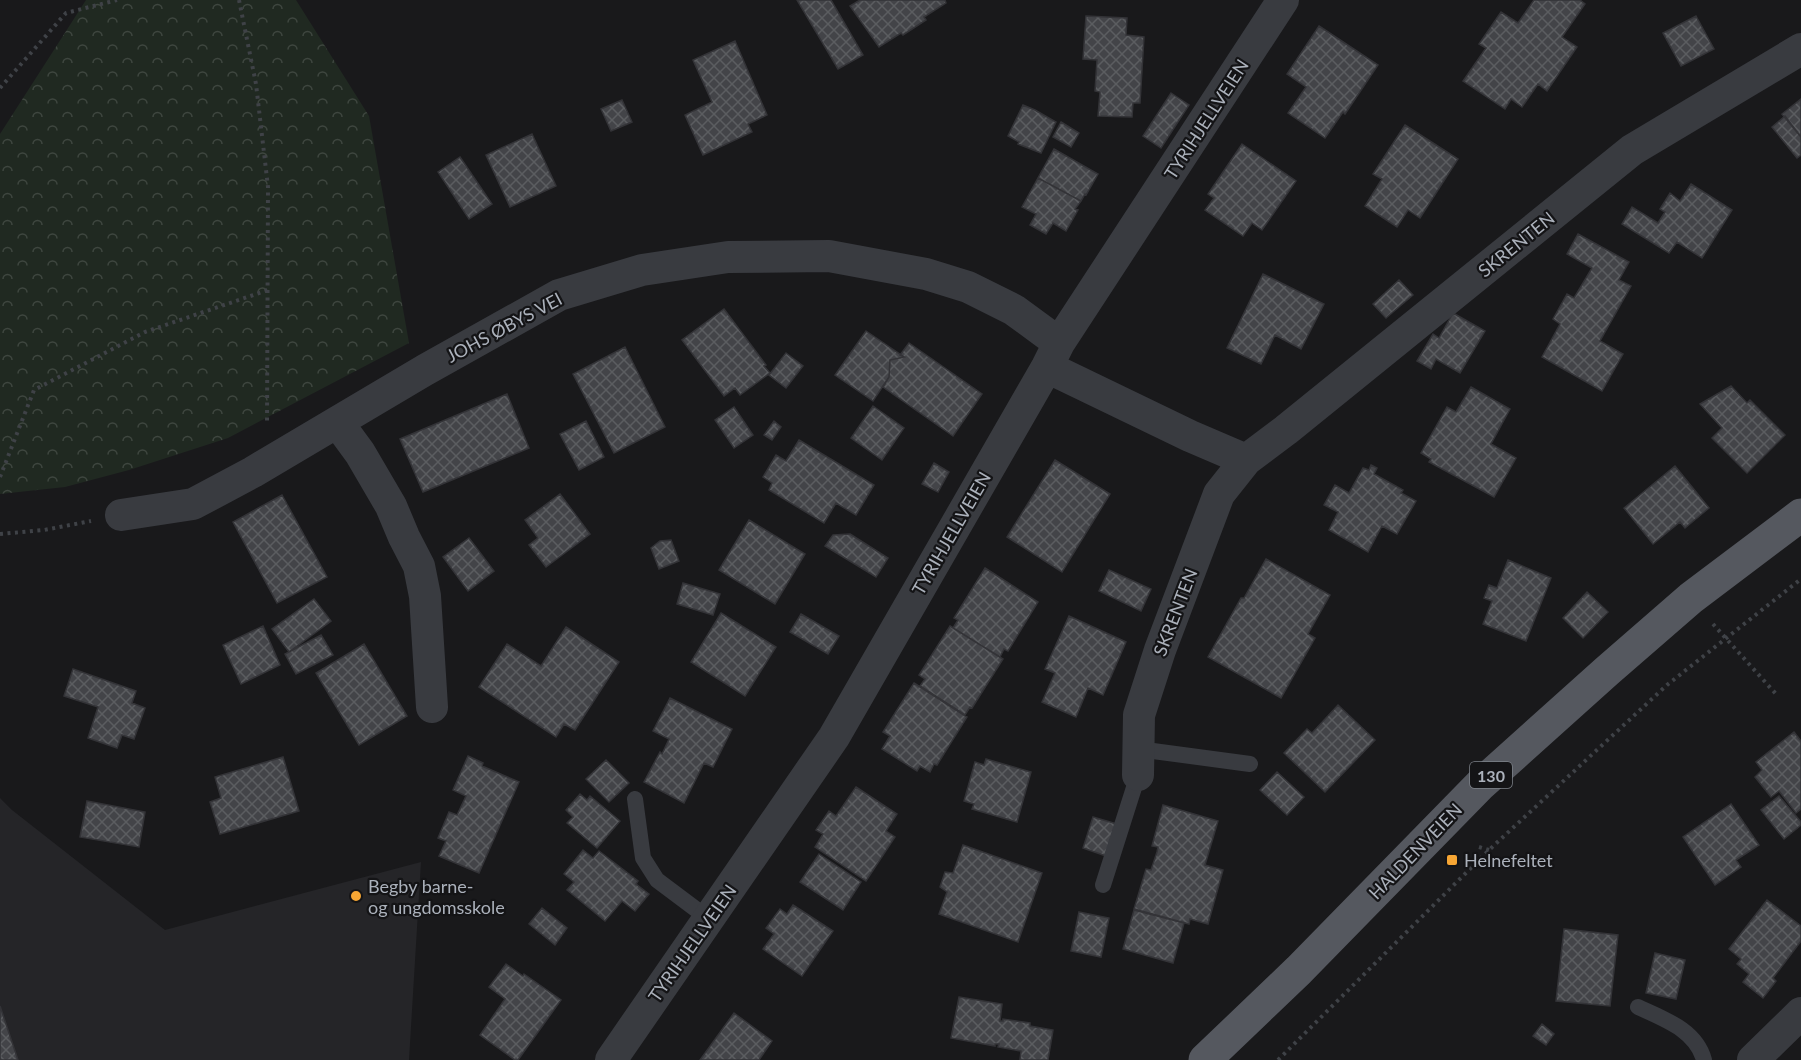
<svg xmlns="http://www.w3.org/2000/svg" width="1801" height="1060" font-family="Lato,sans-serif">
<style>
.built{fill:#252528}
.forest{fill:url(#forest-crowns)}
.building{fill:url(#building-cross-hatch);stroke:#333337;stroke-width:1.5}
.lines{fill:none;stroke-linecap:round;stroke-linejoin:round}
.path{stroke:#3f4247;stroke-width:4;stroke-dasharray:3 4.5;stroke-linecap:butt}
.lane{stroke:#393b40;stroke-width:16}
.street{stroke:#393b40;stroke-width:32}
.primary{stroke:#55585f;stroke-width:33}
.poi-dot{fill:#f7a634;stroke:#141416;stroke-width:2}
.labels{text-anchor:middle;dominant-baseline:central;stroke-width:4.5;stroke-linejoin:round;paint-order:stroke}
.shield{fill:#141416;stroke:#7e828a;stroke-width:1.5}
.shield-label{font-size:16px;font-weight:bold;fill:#abb1bb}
.street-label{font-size:18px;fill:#abb1bb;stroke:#141416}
.poi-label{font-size:18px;fill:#abb1bb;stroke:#141416;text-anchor:start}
</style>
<defs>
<pattern id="forest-crowns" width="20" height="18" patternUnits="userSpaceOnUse" patternTransform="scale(1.5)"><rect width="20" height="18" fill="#202921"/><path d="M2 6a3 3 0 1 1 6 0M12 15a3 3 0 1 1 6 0" fill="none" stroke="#3e463f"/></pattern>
<pattern id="building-cross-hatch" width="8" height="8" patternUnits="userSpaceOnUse" patternTransform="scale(1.5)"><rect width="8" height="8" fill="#434448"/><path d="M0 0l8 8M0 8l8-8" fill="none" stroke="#5b5d60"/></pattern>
</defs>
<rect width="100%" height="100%" fill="#19191b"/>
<!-- built -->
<path class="built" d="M0 798 12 810 165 930 421 862 409 1060H0Z"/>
<!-- forest -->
<path class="forest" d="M86 0H296L369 116 409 343 228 438 129 470 65 487 0 494V134Z"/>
<!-- building -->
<path class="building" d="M797 0H831L863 55 838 69Z
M860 0H945L946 3 924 17 926 20 903 35 901 33 879 47 850 6Z
M1534 0H1580L1585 4 1562 37 1577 47 1547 91 1538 84 1522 107 1511 99 1505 109 1463 81 1486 48 1479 44 1501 12 1518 23Z
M1086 16 1127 18 1126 35 1144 37 1140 103H1133L1132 117 1098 116 1100 92 1095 91 1097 60 1083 59Z
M1696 16 1714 49 1681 66 1663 33Z
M1319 26 1378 65 1345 114 1343 112 1325 138 1288 113 1306 87 1287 74Z
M735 41 767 115 748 124 752 132 703 155 685 115 712 102 693 60Z
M1171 93 1189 105 1161 148 1143 136Z
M1801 99V137L1782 114Z
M622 100 632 122 611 131 601 109Z
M1023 105 1035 110 1056 122 1041 153 1018 144 1019 142 1008 136Z
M1785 116 1801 137V155L1797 158 1772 127Z
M1061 122 1079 133 1071 147 1053 137Z
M1405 125 1458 159 1420 218 1408 210 1397 227 1365 206 1382 179 1373 174Z
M532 134 556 186 510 207 486 155Z
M1242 144 1296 181 1262 230 1252 223 1243 236 1205 210 1214 198 1208 194Z
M1054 149 1098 174 1086 195 1085 194 1081 201 1038 178Z
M460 157 492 204 469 219 438 172Z
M1038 178 1081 201 1075 209 1078 210 1066 231 1053 223 1046 234 1030 225 1036 214 1022 207Z
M1691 184 1732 210 1702 258 1677 242 1669 253 1622 224 1632 207 1658 223 1665 212 1660 209 1670 193 1680 201Z
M1578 234 1629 262 1619 280 1631 286 1600 341 1623 354 1602 391 1542 357 1560 324 1553 319 1567 294 1574 298 1592 268 1567 254Z
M1263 274 1324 304 1301 349 1275 335 1261 364 1227 348Z
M1399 280 1413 295 1386 318 1373 304Z
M724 309 766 365 764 366 770 373 740 395 735 388 724 396 682 340Z
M1453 313 1485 331 1460 373 1436 359 1431 369 1417 361 1433 334 1439 338Z
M866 331 904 357 890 360 889 377 873 401 835 375Z
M909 343 982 394 953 436 883 387 889 377 890 360 904 357 900 355Z
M625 347 665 427 614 453 573 374Z
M786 353 803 366 786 388 769 375Z
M1731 386 1747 403 1750 400 1785 435 1747 473 1712 438 1722 428 1700 404Z
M1471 387 1510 409 1491 444 1516 458 1494 497 1429 462 1431 459 1421 453 1447 407 1456 412Z
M507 394 529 448 423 492 400 439Z
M873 406 904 428 882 460 851 438Z
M734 407 753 435 734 448 715 420Z
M586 421 604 457 579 470 560 434Z
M774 421 781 427 772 440 764 435Z
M799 440 874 485 856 515 836 503 824 523 769 490 772 483 763 477 776 455 786 461Z
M1055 460 1110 494 1062 572 1007 537Z
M934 463 949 472 938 492 922 484Z
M1371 465 1377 468 1374 474 1403 490 1401 493 1416 501 1397 534 1382 526 1368 552 1329 530 1338 512 1324 505 1335 485 1349 493 1363 468 1369 470Z
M1675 466 1709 508 1685 528 1680 522 1653 544 1624 508Z
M560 494 590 534 546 567 529 545 538 538 525 520Z
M282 495 327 577 277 603 233 522Z
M749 520 805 554 775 604 719 570Z
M850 534 888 558 876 577 825 546 833 535Z
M469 538 494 571 468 591 443 557Z
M671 540 679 561 659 569 651 548 660 541Z
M1266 559 1330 595 1308 634 1315 638 1281 698 1208 657 1241 598H1244Z
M1508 560 1551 578 1526 641 1483 624 1492 601 1484 598 1489 585 1497 588Z
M985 568 1038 602 1008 651 1004 649 1000 657 953 628 958 620 954 618Z
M1109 570 1151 589 1141 611 1099 591Z
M683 583 720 594 713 615 677 604Z
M1587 592 1608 612 1583 638 1563 618Z
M314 599 331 621 289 652 272 629Z
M721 613 776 647 745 696 691 662Z
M801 614 839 636 828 654 790 632Z
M1069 616 1126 642 1103 695 1088 688 1076 717 1042 702 1055 673 1045 669Z
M263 626 280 665 241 684 223 645Z
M950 626 1003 659 972 708 970 707 965 715 920 686 925 679 919 675Z
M566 627 619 662 575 730 564 724 556 737 479 687 507 644 541 666Z
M321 635 333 655 296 674 285 654Z
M364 644 407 716 359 745 316 673Z
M73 669 136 691 132 703 145 708 134 739 122 735 117 748 88 738 98 707 64 696Z
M914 683 967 717 937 765 934 764 930 772 920 766 917 771 882 749 890 736 883 732Z
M670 698 732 729 713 767 704 763 684 803 644 782 660 752 662 754 669 739 653 731Z
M1338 705 1375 740 1325 792 1284 753 1307 729 1312 733Z
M1794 732 1801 741V809L1796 813 1779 791 1771 797 1755 777 1762 770 1756 762Z
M468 756 483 763 482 766 519 782 479 873 439 856 446 841 438 838 449 812 457 815 466 796 453 790Z
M283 757 299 811 220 834 210 802 221 798 215 777Z
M986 759 1031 772 1017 822 972 809 974 804 964 801 975 762 984 765Z
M606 760 629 783 609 802 586 779Z
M1277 772 1304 797 1287 815 1260 790Z
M856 787 897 814 886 831 895 837 866 881 815 847 823 834 816 830 829 811 836 816Z
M580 794 587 800 590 796 620 821 597 848 567 823 573 817 566 810Z
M1779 796 1801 822V825L1784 839 1761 810Z
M87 801 145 812 139 847 80 837Z
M1731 804 1759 845 1736 860 1741 867 1715 885 1683 837Z
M1163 805 1218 821 1205 865 1223 870 1208 924 1190 919 1189 924 1134 909 1146 869 1151 870 1157 852 1158 847 1152 846Z
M1093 817 1117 824 1106 856 1083 848Z
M963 845 1042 873 1018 942 939 914 947 892 940 887 945 872 953 873Z
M583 850 593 858 599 851 638 881 636 884 649 894 635 911 622 901 605 921 567 890 574 882 564 874Z
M819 854 861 882 843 910 800 882Z
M1767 900 1801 926V941L1773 978 1776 981 1763 998 1743 982 1749 974 1737 964 1741 959 1729 949Z
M793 905 833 931 802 976 763 949 774 934 766 928 780 909 787 914Z
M542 908 567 928 555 945 529 924Z
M1134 910 1184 923 1173 963 1123 949Z
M1079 912 1109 918 1101 957 1071 951Z
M1564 929 1618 935 1610 1006 1556 1001Z
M1655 953 1685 960 1676 999 1646 993Z
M506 964 523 976 524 974 561 1000 518 1060H515L480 1035 505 999 489 987Z
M959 997 1002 1004 1000 1021H1003V1019L1030 1023V1026L1053 1030 1048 1060H1020L1021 1051 998 1047 999 1044H995V1046L951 1038Z
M0 1006 18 1060H0Z
M734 1013 772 1041 759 1060H700Z
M1542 1024 1554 1034 1546 1045 1533 1036Z"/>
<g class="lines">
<!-- path -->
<path class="path" d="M239 0 256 84 268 187 267 424
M0 88 66 13 117 0
M0 477 34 390 145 332 268 290
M0 534 44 530 91 521
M1713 624 1776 694
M1479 847 1489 850
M1278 1060 1489 850 1667 685 1801 579"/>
<!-- lane -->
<path class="lane" d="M1138 749 1250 764
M635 799 643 858 657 880 709 919
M1103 885 1138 775
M1638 1007C1664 1019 1696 1030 1704 1060"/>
<!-- street -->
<path class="street" d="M1047 367 1190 436 1246 460 1286 430 1632 150 1801 49
M338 423 360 453 391 506 404 537 419 566 425 596 432 707
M121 515 193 504 253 472 425 370 559 295 642 270 728 257 829 256 926 274 968 287 1014 310 1059 343
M1138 775 1139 715 1160 650 1219 494 1246 460
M611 1060 834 737 1047 367 1059 343 1283 0
M1753 1060 1801 1013"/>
<!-- primary -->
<path class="primary" d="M1205 1060 1299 970 1480 785 1607 671 1691 598 1801 515"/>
</g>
<!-- markers -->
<g class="poi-dot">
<rect x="1446" y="854" width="12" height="12" rx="3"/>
<circle cx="356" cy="896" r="6"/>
</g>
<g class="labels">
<!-- shield labels -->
<rect class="shield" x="1470" y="762" width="42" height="26" rx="4.5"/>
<g class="shield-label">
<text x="1491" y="775">130</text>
</g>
<!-- street labels -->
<g class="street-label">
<text transform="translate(1206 119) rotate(-57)">TYRIHJELLVEIEN</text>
<text transform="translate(1516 244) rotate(-39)">SKRENTEN</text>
<text transform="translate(504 327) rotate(-28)">JOHS ØBYS VEI</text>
<text transform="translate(951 533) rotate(-60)">TYRIHJELLVEIEN</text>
<text transform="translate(1175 612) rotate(-69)">SKRENTEN</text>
<text transform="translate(1415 851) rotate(-46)">HALDENVEIEN</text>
<text transform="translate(692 943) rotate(-55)">TYRIHJELLVEIEN</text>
</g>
<!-- poi labels -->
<g class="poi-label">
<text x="1464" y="860">Helnefeltet</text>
<text x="368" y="886">Begby barne-<tspan x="368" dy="21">og ungdomsskole</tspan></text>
</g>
</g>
</svg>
